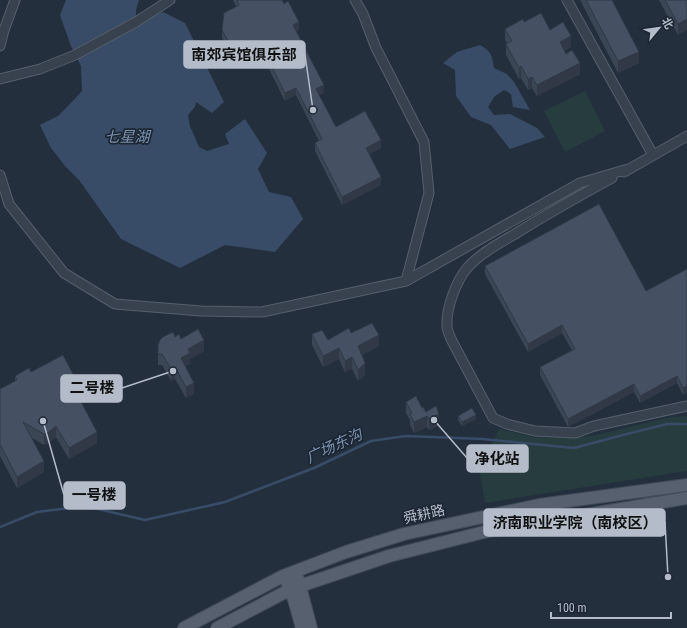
<svg xmlns="http://www.w3.org/2000/svg" width="687" height="628" font-family="'Roboto Condensed','Noto Sans SC',sans-serif">
<style>
.green{fill:#263c3f}
.water{fill:#394c67}
.lines{fill:none;stroke-linecap:round;stroke-linejoin:round}
.stream{stroke:#394c67;stroke-width:2.5}
.minor-casing{stroke:#565f6c;stroke-width:11}
.major-casing{stroke:#414a57;stroke-width:14}
.minor{stroke:#38414e;stroke-width:9}
.major{stroke:#56606e;stroke-width:12}
.wall{fill:#3b4654}
.shaded-wall{fill:#303945}
.building{fill:#455162;stroke:#303945}
.labels{text-anchor:middle;dominant-baseline:central;stroke-width:3.5;stroke-linejoin:round;paint-order:stroke}
.street-label{font-size:14px;fill:#b4bcc9;stroke:#1d2633}
.water-label{font-size:15px;font-style:italic;fill:#7c92b1;stroke:#1d2633}
.leader{fill:none;stroke:#b4bcc9;stroke-width:1.5}
.callout-dot{fill:#b4bcc9;stroke:#1d2633;stroke-width:1.5}
.callout{fill:#b4bcc9;stroke:#b4bcc9;stroke-width:1.5}
.callout-label{font-size:15px;text-anchor:middle;font-weight:bold;fill:#111}
</style>
<rect width="100%" height="100%" fill="#242f3e"/>
<!-- green -->
<path class="green" d="M585 91 605 131 565 152 544 111Z
M687 416V471L485 503 479 468 499 429 533 437 565 438 592 436 671 417Z"/>
<!-- water -->
<path class="water" d="M66 0H139L136 10V22L163 12 185 23 224 102 212 113 196 102 195 107 188 115 190 126 199 147 207 151 229 144 225 134 245 119 267 153 258 169 269 192 291 197 303 219 275 252 225 245 180 268 121 239 79 180 66 167 51 148 40 125 58 116 70 104 82 91 81 66 71 46 60 15Z
M480 45C492 52 492 56 494 68L507 74 514 82 530 110 513 107 511 94 504 90 494 97 488 107 494 115 510 114 537 128 545 137 510 149 491 125 471 117 456 96 455 70 443 63 457 52Z"/>
<g class="lines">
<!-- stream -->
<path class="stream" d="M0 527 37 512 85 506 145 520 225 502 314 468 371 441 406 436 483 439 574 448 623 435 667 424H687"/>
<defs>
<path id="minor" d="M355 0 363 14 376 48 424 142 429 193 406 281
M567 0 653 155
M0 46 4 30 15 0
M0 79 40 69 75 55 136 22 170 0
M624 172 687 136
M0 175 9 204 64 273 115 304 201 311 262 312 406 281 580 183 628 169
M612 178C579 196 547 214 515 234 498 244 481 253 468 267 456 281 446 308 447 326 447 331 450 336 452 341L493 418 507 424 535 431 575 433 594 426 687 406"/>
<path id="major" d="M298 579 311 628
M287 582 291 589 302 628
M184 628 283 576 346 552 404 534 539 505 687 485
M217 628 291 589 389 556 488 531 687 498"/>
</defs>
<!-- minor casing -->
<use href="#minor" class="minor-casing"/>
<!-- major casing -->
<use href="#major" class="major-casing"/>
<!-- minor -->
<use href="#minor" class="minor"/>
<!-- major -->
<use href="#major" class="major"/>
</g>
<!-- wall -->
<path class="wall" d="M233 0H282L299 30 296 31 324 93 319 95 336 127 381 148 369 154 381 185 342 205 315 151V143L319 141 296 95 285 101 263 57 247 65 232 56 222 38V30L236 6Z
M580 0H612L639 63 618 73Z
M659 0H687L678 35Z
M524 22 550 30 571 47 564 51 580 74 537 96 532 88 528 90 521 78 519 79 506 55V44L507 43 505 40V29Z
M485 266 646 291 687 269 683 395 677 383 640 403 634 392 568 427 540 375V367L572 350 562 333 528 352 485 274Z
M351 333 379 346 362 355 365 375 358 381 352 369 345 372 339 359 323 367 312 345V334L328 340Z
M175 337 204 351 190 359V364L185 366 194 394 186 398 175 379 171 381 162 365H158V354Z
M31 372 75 389 97 443 69 459 56 437 49 443 44 445 32 438 44 472 17 488 0 456V389L15 381V376Z
M406 402 422 408 439 425 429 430 427 427 414 433 410 425V420L406 413Z
M458 416 476 419 462 426 458 420Z"/>
<!-- shaded-wall -->
<path class="shaded-wall" d="M687 19V30L678 35V24Z
M299 22V30L293 33V25Z
M571 36V47L560 53V42Z
M263 49V57L247 65V57Z
M639 52V63L618 73V61Z
M580 63V74L537 96V85Z
M521 66V78L519 79V68Z
M532 77V88L528 90V79Z
M324 85V93L316 97V89Z
M296 88V95L285 101V93Z
M381 140V148L366 156V148Z
M381 177V185L342 205V197Z
M562 325V333L528 352V344Z
M379 335V346L358 357V346Z
M204 340V351L190 359V364L181 369V358L188 349Z
M339 348V359L323 367V356Z
M352 357V369L345 372V361Z
M365 363V375L358 381V370Z
M175 367V379L171 381V369Z
M677 376V383L640 403V396Z
M75 378V389L70 381Z
M194 383V394L186 398V387Z
M634 384V392L568 427V419Z
M687 386V393L683 395V388Z
M439 414V425L429 430V419Z
M476 415V419L462 426V422Z
M427 416V427L414 433V422Z
M56 426V437L49 443 44 445V434Z
M97 432V443L69 459V448Z
M44 461V472L17 488V477Z"/>
<!-- building -->
<path class="building" d="M237 0H282L284 4 288 1 299 22 293 25 324 85 316 89 336 127 365 111 381 140 366 148 381 177 342 197 315 143 322 139 296 88 285 93 263 49 247 57 232 48 222 30 224 13 239 5Z
M586 0H612L639 52 618 61Z
M665 0H687V19L678 24Z
M541 13 550 30 563 22 571 36 560 42 566 54 572 50 580 63 537 85 532 77 528 79 521 66 519 68 506 44 512 41 505 29 523 19 524 22Z
M599 204 646 291 687 269V386L683 388 677 376 640 396 634 384 568 419 540 367 575 349 562 325 528 344 485 266Z
M372 323 379 335 358 346 365 363 358 370 352 357 345 361 339 348 323 356 312 334 322 330 328 340 349 328 351 333Z
M198 329 204 340 188 349 190 353 181 358 194 383 186 387 175 367 171 369 162 354H158V345L160 340 163 337 173 332 175 337 179 334 181 339Z
M63 355 75 378 70 381 97 432 69 448 56 426 49 432 44 434 23 422 44 461 17 477 0 444V389L17 380 15 376 29 368 31 372Z
M416 396 422 408 423 407 426 412 436 406 439 414 429 419 427 416 414 422 410 414 412 413 406 402Z
M472 408 476 415 462 422 458 416Z"/>
<g class="labels">
<!-- street labels -->
<g class="street-label">
<text transform="translate(424 514) rotate(-13)">舜耕路</text>
</g>
<!-- water labels -->
<g class="water-label">
<text x="127" y="137">七星湖</text>
<text transform="translate(334 446) rotate(-25)">广场东沟</text>
</g>
</g>
<!-- callouts -->
<path class="leader" d="M313 110L305 55M173 371L122 388M434 420L467 458M43 421L64 495M668 577L665 522"/>
<g class="callout-dot">
<circle cx="313" cy="110" r="4"/>
<circle cx="173" cy="371" r="4"/>
<circle cx="434" cy="420" r="4"/>
<circle cx="43" cy="421" r="4"/>
<circle cx="668" cy="577" r="4"/>
</g>
<g class="callout">
<rect x="184" y="41" width="121" height="27" rx="4"/>
<rect x="61" y="375" width="61" height="27" rx="4"/>
<rect x="467" y="445" width="61" height="27" rx="4"/>
<rect x="64" y="482" width="61" height="27" rx="4"/>
<rect x="484" y="509" width="181" height="27" rx="4"/>
</g>
<g class="callout-label">
<text x="244" y="60">南郊宾馆俱乐部</text>
<text x="92" y="393">二号楼</text>
<text x="497" y="464">净化站</text>
<text x="94" y="500">一号楼</text>
<text x="575" y="528">济南职业学院（南校区）</text>
</g>
<!-- north arrow -->
<g transform="translate(659 28) rotate(61)" stroke="#1d2633" stroke-width="3" paint-order="stroke">
<path d="M0-3L7 15L0 10L-7 15Z" fill="#b4bcc9"/>
<text y="-6" font-size="11" font-weight="bold" text-anchor="middle" fill="#b4bcc9">北</text>
</g>
<!-- scale -->
<path d="M551 612v6h120v-6" fill="none" stroke="#b4bcc9" stroke-width="2"/>
<text x="557" y="612" font-size="12" fill="#b4bcc9" stroke="#1d2633" stroke-width="3" paint-order="stroke">100 m</text>
</svg>
